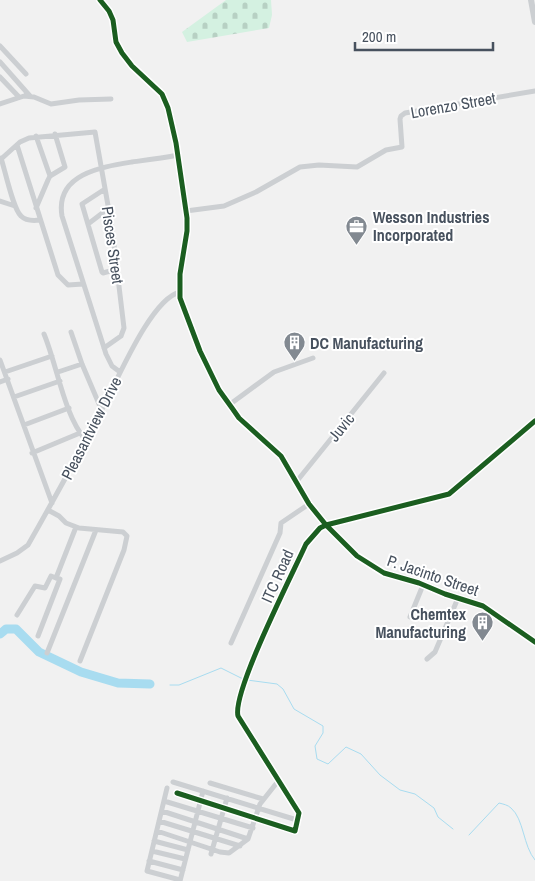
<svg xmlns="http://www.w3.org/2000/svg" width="535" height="881" font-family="'Archivo Narrow',sans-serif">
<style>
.cemetery{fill:url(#cemetery-stones)}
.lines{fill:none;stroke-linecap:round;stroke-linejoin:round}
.stream{stroke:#a8dcf0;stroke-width:1}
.river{stroke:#a8dcf0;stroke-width:9}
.minor{stroke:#cccfd2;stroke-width:5}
.tertiary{stroke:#cccfd2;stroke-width:6}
.cycleway-casing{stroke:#fff;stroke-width:8}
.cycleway{stroke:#1b5e20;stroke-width:5}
.labels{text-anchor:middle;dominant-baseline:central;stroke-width:4;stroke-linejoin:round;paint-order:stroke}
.street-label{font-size:16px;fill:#47515e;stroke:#fff}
.poi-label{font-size:16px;font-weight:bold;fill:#47515e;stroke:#fff;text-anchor:start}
</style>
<defs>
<pattern id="cemetery-stones" width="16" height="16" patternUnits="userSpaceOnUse" patternTransform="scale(1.25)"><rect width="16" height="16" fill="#d4f1e1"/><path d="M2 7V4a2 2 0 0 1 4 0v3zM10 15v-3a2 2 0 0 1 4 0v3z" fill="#b7d0c3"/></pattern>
</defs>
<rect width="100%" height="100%" fill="#f1f1f1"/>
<!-- cemetery -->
<path class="cemetery" d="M226 0H271L272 15 269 28 187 42 182 32Z"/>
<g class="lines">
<!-- stream -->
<path class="stream" d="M247 680 277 684 283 689 294 709 323 726V733L315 746 317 759 328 764 346 747 361 754 380 775 400 790 415 794 434 808 438 817 453 829
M170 685H179L221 668 243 679
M469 835 499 803C503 804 508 805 511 808 524 819 523 846 535 860"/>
<!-- river -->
<path class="river" d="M0 634 6 629H16L39 652 81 672 118 683 150 684"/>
<!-- minor -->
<path class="minor" d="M0 46 26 74
M0 62 30 96
M0 77 19 97
M0 104 24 96 34 97 51 104 79 100 111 99
M36 136 50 176
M17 145 58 275 68 285 83 284
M1 158C5 170 13 209 21 216 26 221 33 221 40 220
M0 160 20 142 29 138 95 132 112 228 124 328 121 336 104 348
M105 189 82 204 102 272 103 273 117 269
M0 201 15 206
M36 208 48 180 50 176 65 167 55 134
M186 211 224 206 256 192 300 167 319 165 357 167 386 150 402 147 400 119 401 116 405 113 535 91
M88 224 109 208
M71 332 82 364 102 411
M44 334C57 365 64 415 85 439
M0 360 52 503
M5 372 52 356
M58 372 82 364
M120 372 112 366 106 354 62 216C55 174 101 167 132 162 147 160 163 158 178 155
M0 382 8 379
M14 397 60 381
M229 405 274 372 313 358
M24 425 69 408
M32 453 80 433
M297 481 384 373
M48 510 59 516 66 523 79 528 123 532 127 536 124 550 80 661
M0 561 17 553 28 545C53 501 78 456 101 411 116 384 150 299 180 292
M17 615 35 586 45 588 51 576 56 578
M410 617 423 585
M38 636 60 579 56 578 76 527
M231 643 280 533 281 523 309 504
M47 653 96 530
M427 659 435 652 458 598
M173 782 297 820
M210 783 263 799
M167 788 147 871 180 880
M177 793 295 831 299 813 238 716C232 692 293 573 306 544L320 528 326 525
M164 801 253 828
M162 811 248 839
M159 821 240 846
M157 831 220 852 229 853 248 839 260 804 279 780
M154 841 188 850
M152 851 185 859
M211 854 227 798
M149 861 183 870
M180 881 203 791"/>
<!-- tertiary -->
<path class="tertiary" d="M100 0 109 11 113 20 116 42 122 53 132 66 162 94 168 108 176 143 187 218V231L180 274V298L200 351 219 390 232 408 239 418 281 456 309 504 326 525 357 556 384 573 419 583 445 594 483 606 535 642
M531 0 535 22
M326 525 449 494 535 421"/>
<defs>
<path id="cycleway" d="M100 0 109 11 113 20 116 42 122 53 132 66 162 94 168 108 176 143 187 218V231L180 274V298L200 351 219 390 232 408 239 418 281 456 309 504 326 525 357 556 384 573 419 583 445 594 483 606 535 642
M177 793 295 831 299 813 238 716C232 692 293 573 306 544L320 528 326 525 449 494 535 421"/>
</defs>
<!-- cycleway casing -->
<use href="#cycleway" class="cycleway-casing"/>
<!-- cycleway -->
<use href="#cycleway" class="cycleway"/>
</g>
<!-- icons -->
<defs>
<symbol id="office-pin" viewBox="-11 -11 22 30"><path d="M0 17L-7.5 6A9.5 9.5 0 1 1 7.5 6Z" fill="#828991" stroke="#fff"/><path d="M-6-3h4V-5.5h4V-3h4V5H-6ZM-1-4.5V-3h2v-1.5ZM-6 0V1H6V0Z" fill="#fff"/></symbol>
<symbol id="building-pin" viewBox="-11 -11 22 30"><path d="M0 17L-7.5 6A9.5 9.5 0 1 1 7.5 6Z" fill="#828991" stroke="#fff"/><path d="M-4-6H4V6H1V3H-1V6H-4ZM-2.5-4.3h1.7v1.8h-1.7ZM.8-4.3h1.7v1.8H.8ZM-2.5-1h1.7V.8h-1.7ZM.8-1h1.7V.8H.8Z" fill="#fff"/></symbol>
</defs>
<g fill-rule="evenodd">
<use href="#office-pin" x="344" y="214" width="25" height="34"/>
<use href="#building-pin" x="282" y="330" width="25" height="34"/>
<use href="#building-pin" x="470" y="610" width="25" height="34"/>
</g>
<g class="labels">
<!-- street labels -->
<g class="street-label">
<text transform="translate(453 105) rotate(-10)">Lorenzo Street</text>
<text transform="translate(113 245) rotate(82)">Pisces Street</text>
<text transform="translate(341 427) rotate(-51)">Juvic</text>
<text transform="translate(91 428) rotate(-63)">Pleasantview Drive</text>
<text transform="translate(433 575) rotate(19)">P. Jacinto Street</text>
<text transform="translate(277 576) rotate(-66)">ITC Road</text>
</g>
<!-- poi labels -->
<g class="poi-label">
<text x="373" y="217">Wesson Industries<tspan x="373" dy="18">Incorporated</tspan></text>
<text x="310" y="343">DC Manufacturing</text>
<text x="466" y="614" text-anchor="end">Chemtex<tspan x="466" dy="18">Manufacturing</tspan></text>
</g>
</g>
<!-- scale -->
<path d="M355 42v8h138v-8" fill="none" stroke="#47515e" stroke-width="2.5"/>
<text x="362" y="42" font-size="15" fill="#47515e" stroke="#ffffff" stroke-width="4" paint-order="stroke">200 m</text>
</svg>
